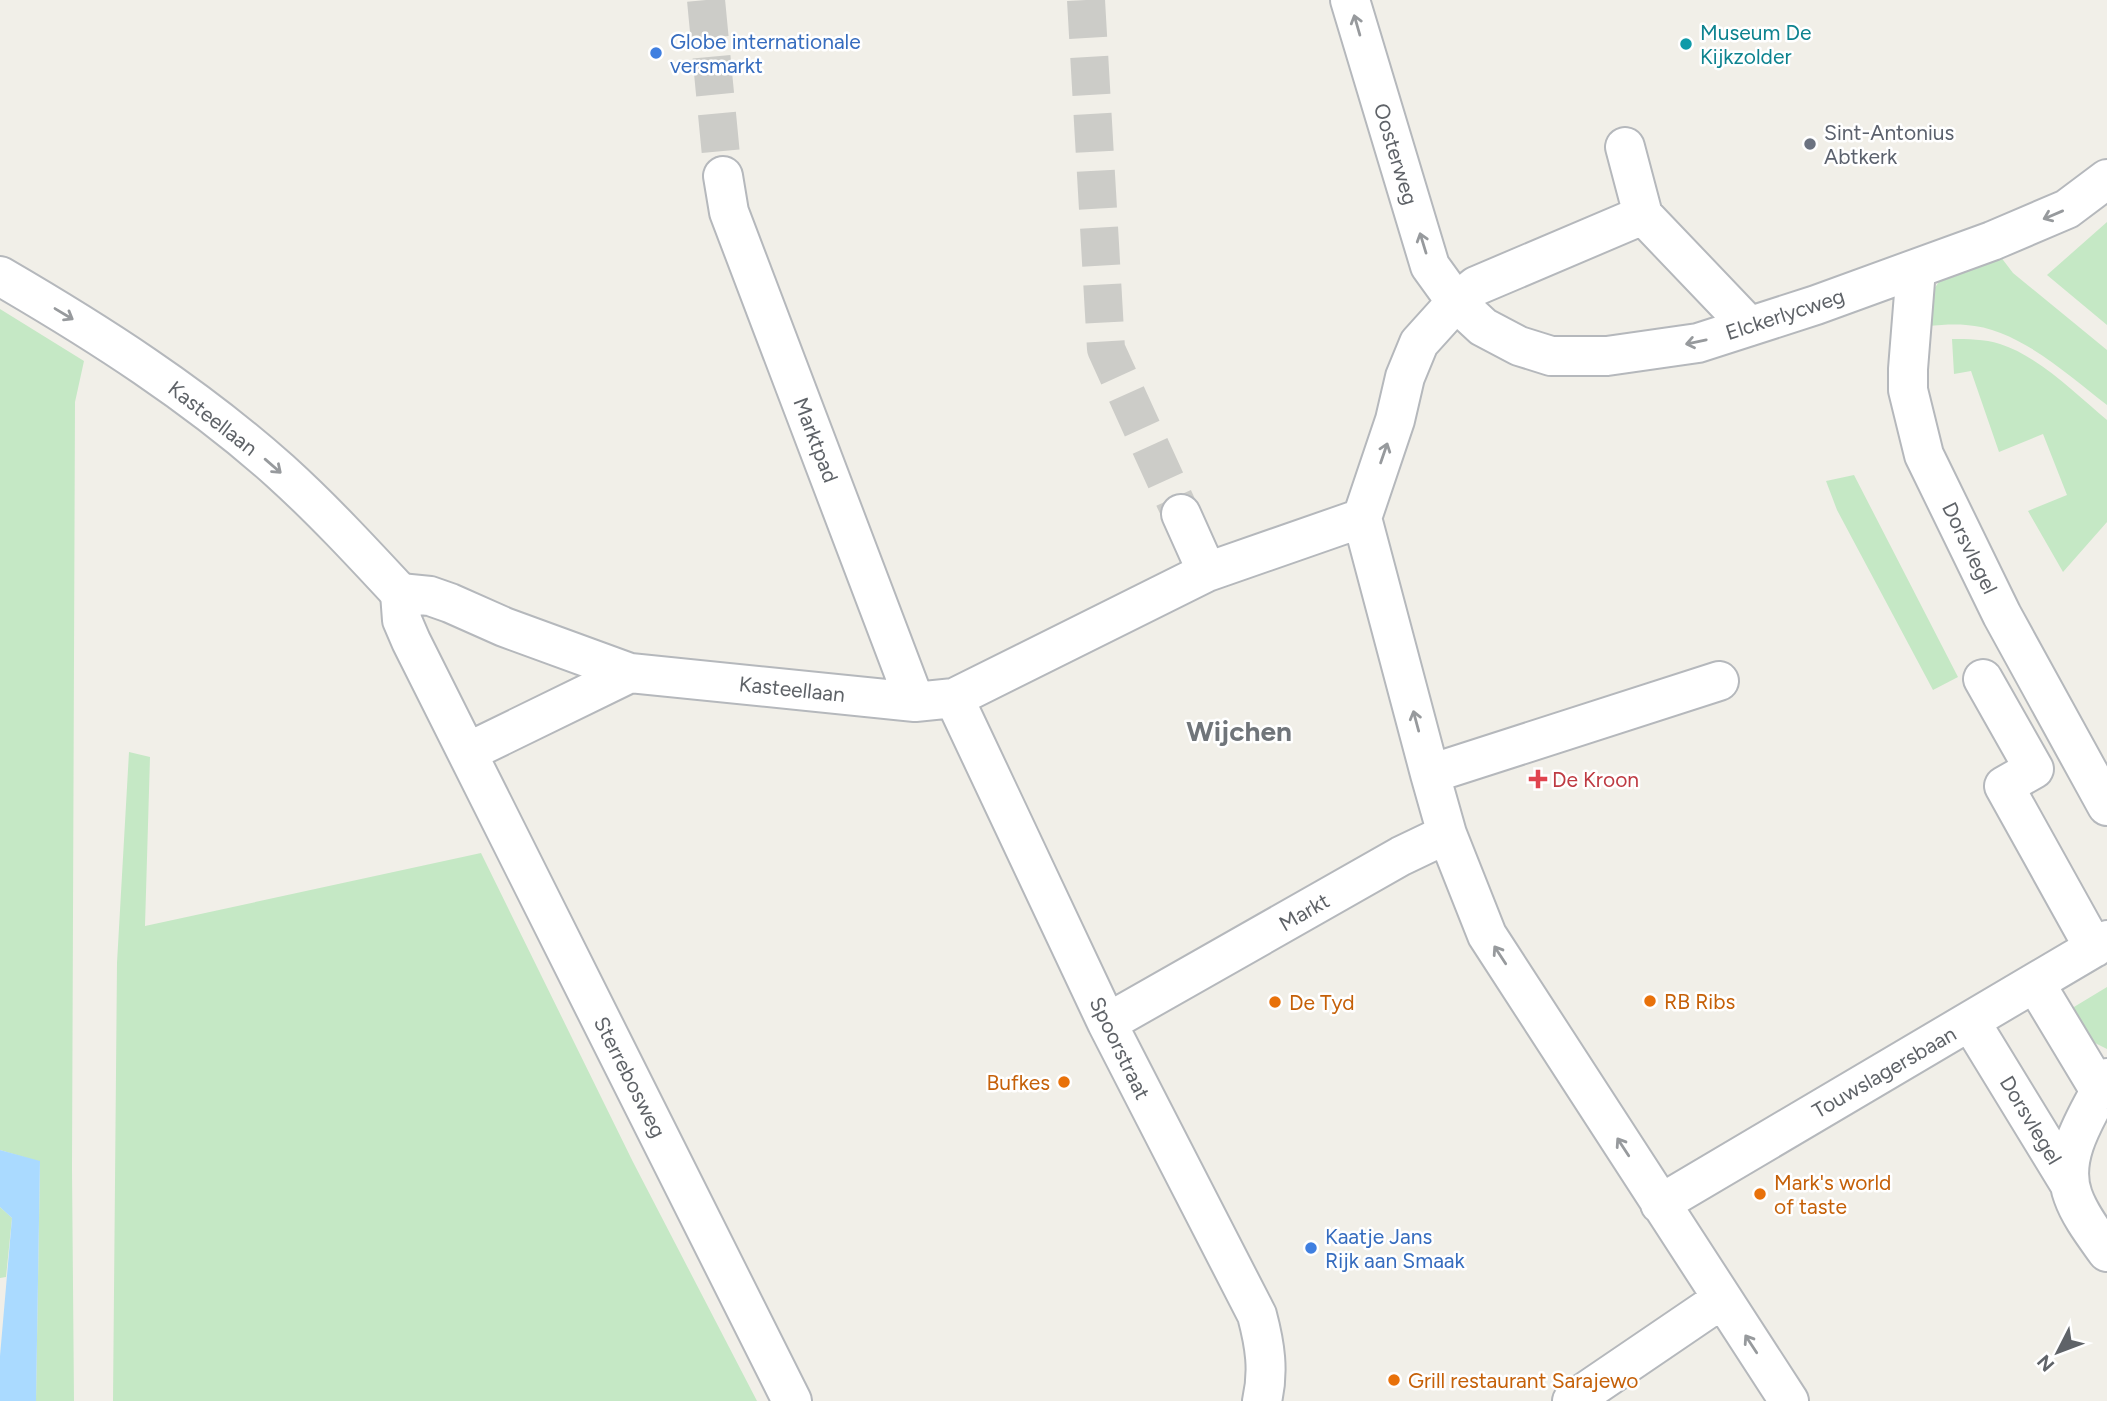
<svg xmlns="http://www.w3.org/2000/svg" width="2107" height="1401" font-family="Figtree,sans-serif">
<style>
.green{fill:#c5e8c5}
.water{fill:#aadaff}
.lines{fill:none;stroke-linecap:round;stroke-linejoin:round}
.pedestrian-tunnel{stroke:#ccccc8;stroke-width:38;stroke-dasharray:38 19;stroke-linecap:butt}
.pedestrian-casing{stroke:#b5b8bc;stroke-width:42}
.minor-casing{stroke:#b5b8bc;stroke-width:42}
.pedestrian{stroke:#fff;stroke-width:38}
.minor{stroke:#fff;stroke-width:38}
.oneway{stroke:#979a9d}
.culture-dot{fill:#0f9aa8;stroke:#fff;stroke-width:2.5}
.shop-dot{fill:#3f7fe0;stroke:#fff;stroke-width:2.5}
.worship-dot{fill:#6b7280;stroke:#fff;stroke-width:2.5}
.health-dot{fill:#e0444e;stroke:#fff;stroke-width:2.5}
.food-dot{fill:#e8710a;stroke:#fff;stroke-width:2.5}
.labels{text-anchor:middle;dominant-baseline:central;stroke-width:5;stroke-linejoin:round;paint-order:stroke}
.culture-label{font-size:21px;fill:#0d838f;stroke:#fff;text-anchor:start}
.shop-label{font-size:21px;fill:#366cbe;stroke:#fff;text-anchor:start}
.worship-label{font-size:21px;fill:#5b616d;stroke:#fff;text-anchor:start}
.street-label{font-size:21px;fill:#5f6368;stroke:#fff}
.health-label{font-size:21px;fill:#be3a42;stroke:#fff;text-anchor:start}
.food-label{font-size:21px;fill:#c56008;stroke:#fff;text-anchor:start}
.district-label{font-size:28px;font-weight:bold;fill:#70757a;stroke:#fff}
</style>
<rect width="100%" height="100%" fill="#f1efe8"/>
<!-- green -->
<path class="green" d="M2107 222V325L2047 275Z
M1997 252 2013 273 2107 350V405C2068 375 2018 328 1966 325 1954 324 1940 325 1928 326L1934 289 1943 276Z
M0 309 84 361 75 402 72 1169 74 1401H36L40 1162 0 1150Z
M1952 339C1968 339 1984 339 2000 344 2040 357 2076 394 2107 420V522L2063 572 2028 511 2067 495 2043 434 1999 452 1971 371 1954 374Z
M1854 475 1958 677 1933 690 1837 510 1826 481Z
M129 752 150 757 145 926 481 853 633 1162 757 1401H113L117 963Z
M2107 987V1049L2085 1038 2069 1010Z
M0 1207 12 1218 6 1277 0 1278Z"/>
<!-- water -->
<path class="water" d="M0 1150 40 1161 36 1401H0V1356L12 1218 0 1207Z"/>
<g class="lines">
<!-- pedestrian-tunnel -->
<path class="pedestrian-tunnel" d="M706 0 723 176
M1086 0 1106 349 1181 514"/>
<defs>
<path id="pedestrian" d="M1625 147 1643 215
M723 176 729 212 915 702
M1749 326 1643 215 1476 286 1456 302 1419 343 1405 377 1395 420 1362 518 1430 774 1447 834 1487 935 1789 1401
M1181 514 1207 572
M1983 679 2034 769 2004 786 2094 948
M954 698 1107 1023 1257 1315C1265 1345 1269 1371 1262 1401
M468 752 630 673
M1430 774 1719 681
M2035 983 2100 1091
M1970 1021 2069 1183
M1107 1023 1401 856 1447 834
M2107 1078C2089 1113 2058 1156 2073 1196 2080 1216 2095 1235 2107 1252
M1660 1204 2107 940
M792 1401 411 641 402 620 400 593 430 596 450 603 504 627 630 673 915 702 954 698 1207 572 1362 518
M1572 1401 1722 1299"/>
<path id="minor" d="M1350 0 1430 266 1456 302 1483 327 1519 346 1551 356H1607L1698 343 1816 305 1992 241 2067 209 2107 179
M1916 269 1908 369V390L1924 455 2002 615 2107 806
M0 276C98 333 195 395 280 471 322 509 361 551 400 593"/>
</defs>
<!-- pedestrian casing -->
<use href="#pedestrian" class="pedestrian-casing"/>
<!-- minor casing -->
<use href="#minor" class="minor-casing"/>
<!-- pedestrian -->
<use href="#pedestrian" class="pedestrian"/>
<!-- minor -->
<use href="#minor" class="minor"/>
</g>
<!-- one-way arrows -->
<defs><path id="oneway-shaft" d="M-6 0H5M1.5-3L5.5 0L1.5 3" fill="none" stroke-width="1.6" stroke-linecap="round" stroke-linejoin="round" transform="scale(1.75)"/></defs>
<g class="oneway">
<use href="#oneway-shaft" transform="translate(1357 25) rotate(-106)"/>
<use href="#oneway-shaft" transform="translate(2053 215) rotate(157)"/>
<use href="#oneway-shaft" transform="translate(1423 243) rotate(-107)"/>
<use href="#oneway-shaft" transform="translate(64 314) rotate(31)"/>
<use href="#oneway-shaft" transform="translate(1696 342) rotate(168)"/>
<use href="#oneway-shaft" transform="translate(1384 453) rotate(-71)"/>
<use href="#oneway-shaft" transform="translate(273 466) rotate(41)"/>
<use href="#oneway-shaft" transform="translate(1416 721) rotate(-105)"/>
<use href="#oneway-shaft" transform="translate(1500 955) rotate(-123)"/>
<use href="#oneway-shaft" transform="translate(1623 1147) rotate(-123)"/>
<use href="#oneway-shaft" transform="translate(1751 1344) rotate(-123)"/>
</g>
<!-- markers -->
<circle class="culture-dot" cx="1686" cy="44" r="7"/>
<g class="shop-dot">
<circle cx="656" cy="53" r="7"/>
<circle cx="1311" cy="1248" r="7"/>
</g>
<circle class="worship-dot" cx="1810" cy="144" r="7"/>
<path class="health-dot" d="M1534.5 768.5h7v7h7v7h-7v7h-7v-7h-7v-7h7z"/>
<g class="food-dot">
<circle cx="1650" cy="1001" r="7"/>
<circle cx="1275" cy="1002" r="7"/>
<circle cx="1064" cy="1082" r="7"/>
<circle cx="1760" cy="1194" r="7"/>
<circle cx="1394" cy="1380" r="7"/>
</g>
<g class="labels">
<!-- culture labels -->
<g class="culture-label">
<text x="1700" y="32">Museum De<tspan x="1700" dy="24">Kijkzolder</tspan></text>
</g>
<!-- shop labels -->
<g class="shop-label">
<text x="670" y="41">Globe internationale<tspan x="670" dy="24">versmarkt</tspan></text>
<text x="1325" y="1236">Kaatje Jans<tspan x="1325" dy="24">Rijk aan Smaak</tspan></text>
</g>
<!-- worship labels -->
<g class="worship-label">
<text x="1824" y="132">Sint-Antonius<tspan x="1824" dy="24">Abtkerk</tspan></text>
</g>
<!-- street labels -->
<g class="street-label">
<text transform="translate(1396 154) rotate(73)">Oosterweg</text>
<text transform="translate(1785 314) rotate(-18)">Elckerlycweg</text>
<text transform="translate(213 418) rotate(38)">Kasteellaan</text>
<text transform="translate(816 440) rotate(69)">Marktpad</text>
<text transform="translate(1970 548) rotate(64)">Dorsvlegel</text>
<text transform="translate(792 689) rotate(6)">Kasteellaan</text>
<text transform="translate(1304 912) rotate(-30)">Markt</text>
<text transform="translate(1120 1048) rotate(64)">Spoorstraat</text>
<text transform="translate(1884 1072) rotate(-30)">Touwslagersbaan</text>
<text transform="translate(630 1077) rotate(63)">Sterrebosweg</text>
<text transform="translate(2031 1120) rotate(59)">Dorsvlegel</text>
</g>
<!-- health labels -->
<g class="health-label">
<text x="1552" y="779">De Kroon</text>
</g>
<!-- food labels -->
<g class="food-label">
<text x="1664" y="1001">RB Ribs</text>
<text x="1289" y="1002">De Tyd</text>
<text x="1050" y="1082" text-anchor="end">Bufkes</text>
<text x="1774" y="1182">Mark's world<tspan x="1774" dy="24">of taste</tspan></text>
<text x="1408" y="1380">Grill restaurant Sarajewo</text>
</g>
<!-- district labels -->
<g class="district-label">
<text x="1239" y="731">Wijchen</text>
</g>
</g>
<!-- north arrow -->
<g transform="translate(2058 1352) rotate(228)" stroke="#ffffff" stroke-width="5" paint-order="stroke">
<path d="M0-5L12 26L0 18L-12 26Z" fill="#5f6368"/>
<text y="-10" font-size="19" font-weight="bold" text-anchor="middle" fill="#5f6368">N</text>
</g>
</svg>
